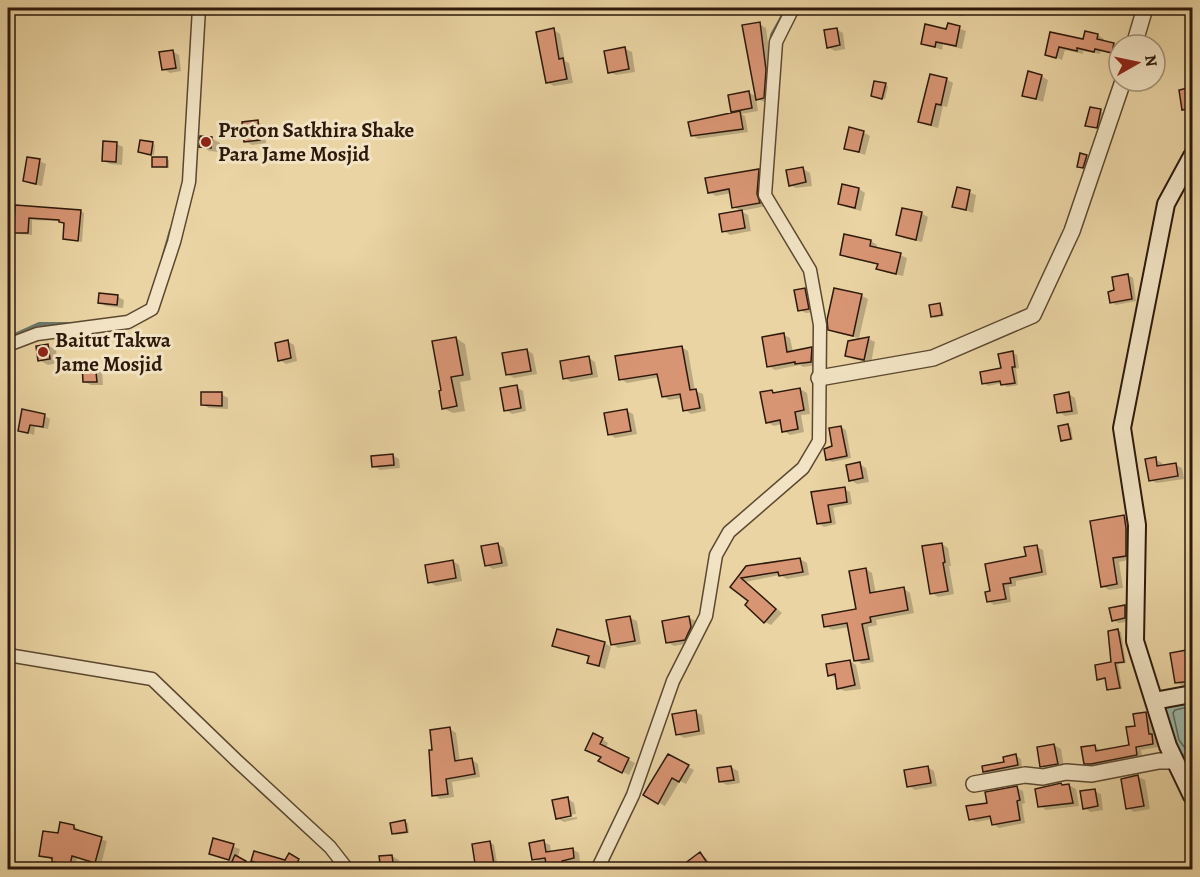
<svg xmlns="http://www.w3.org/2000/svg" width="1200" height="877" font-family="Alegreya,serif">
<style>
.water{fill:#98b8a7;stroke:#6d7869;stroke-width:1.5}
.shadow{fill:#0003}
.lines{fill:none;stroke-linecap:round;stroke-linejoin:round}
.shore{stroke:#626859;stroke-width:1.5}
.stream{stroke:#6d7869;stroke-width:4}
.building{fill:#d89574;stroke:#2d190b;stroke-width:1.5}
.minor-casing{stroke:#5c4831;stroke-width:15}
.tertiary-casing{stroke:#5c4831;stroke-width:18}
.secondary-casing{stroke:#2d190b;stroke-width:20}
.minor{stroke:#f1e3c3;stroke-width:12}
.tertiary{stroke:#f1e3c3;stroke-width:15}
.secondary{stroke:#f1e3c3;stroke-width:16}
.poi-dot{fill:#8f2418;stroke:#f1e3c3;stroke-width:2}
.labels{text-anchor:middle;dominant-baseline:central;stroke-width:6;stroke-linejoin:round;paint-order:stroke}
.poi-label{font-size:21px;font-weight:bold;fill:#2d190b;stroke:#f1e3c3;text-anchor:start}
</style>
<rect width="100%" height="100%" fill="#ead4a3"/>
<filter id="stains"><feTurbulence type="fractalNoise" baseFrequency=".00333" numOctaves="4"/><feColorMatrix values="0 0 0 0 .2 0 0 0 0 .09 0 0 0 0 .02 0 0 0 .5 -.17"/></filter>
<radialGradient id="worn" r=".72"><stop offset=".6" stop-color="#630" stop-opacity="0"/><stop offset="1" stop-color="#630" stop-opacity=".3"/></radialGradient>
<!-- water -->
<path class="water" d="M945 8H978C967 17 956 17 945 8Z
M1192 700V754L1183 755 1173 744 1165 706Z"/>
<!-- shadow -->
<path class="shadow" d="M397 8H417L418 13 404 15 398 11Z
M1055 8H1072V11L1061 13Z
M759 24 766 28 772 74 770 102H764L756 98 758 111 741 114 745 116 748 132 698 139 692 135 737 114 732 111 749 93 758 97Z
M949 25 966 31 962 49 943 44 942 50 923 43 948 31Z
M836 29 843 33 845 49 835 51 828 47Z
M554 30 560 34 565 61 569 63 573 83 554 86 547 82Z
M1086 32 1098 35 1104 39 1103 42 1119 47 1118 55 1101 51 1100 54 1083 51V54L1065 50 1062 60 1047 54 1051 33 1084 41Z
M625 49 632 52 635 72 616 75 610 72Z
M172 51 179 55 181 71 170 73 163 69Z
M1041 76 1048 80 1043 102 1024 95Z
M946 79 953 83 947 107 943 106 938 128 926 125 920 121Z
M885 85 888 86 885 99 875 97Z
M1192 89V113H1190L1184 109 1180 91Z
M1100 111 1107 115 1103 131 1087 125Z
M258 122 264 126 266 143 252 145 245 141Z
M863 132 870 136 865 155 845 148Z
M211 138 220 143 219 152 209 151 201 146Z
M117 144 123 147 122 165 110 164 103 160Z
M153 144 155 145 154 155 140 152Z
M1081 155 1093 160 1085 170 1078 166Z
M166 158 169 160V168L153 166Z
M39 161 46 164 42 186 31 184 24 181Z
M803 169 810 173 812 186 796 188 790 185Z
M758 171 765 175 766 206 741 211 748 215 751 231 730 235 724 231 741 211 733 207 731 193 716 196 709 192Z
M958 188 976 195 973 213 954 206Z
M859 189 865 193 861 211 846 207 839 203Z
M16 207 80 211 84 213 82 242 64 238V224L60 221 32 220V235L19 234 15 232Z
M921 213 928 217 922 242 904 238 898 234Z
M871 241 877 245 876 249 900 255 907 258 903 276 885 272 878 268 879 265 848 258 841 255Z
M1128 275 1133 278 1136 301 1116 305 1111 302Z
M805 290 811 293 815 312 806 313 799 310Z
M835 290 862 296 868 299 859 338 836 333 830 329Z
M118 297 124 300 123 308 106 306 99 302Z
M940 305 942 307 944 316 935 318 932 316Z
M784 335 790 338 793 352 811 349 818 353V365L803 367 800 365 775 370 768 366Z
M456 338 465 344 471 380 460 382 465 411 453 413 443 408V391Z
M869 339 875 342 871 363 853 359 846 355 849 342Z
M287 341 294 345 297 361 286 364 280 360Z
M47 345 56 350 58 363 48 365 39 360Z
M681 347 688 351 695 391 703 394 706 411 691 414 685 410 683 398 669 400 663 396 660 377 627 383 621 379Z
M527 350 533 354 537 374 514 378 507 374Z
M1013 353 1017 355 1019 368 1016 369 1018 385 1007 387 1002 383 988 386 983 383 1003 370Z
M589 358 595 362 598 377 571 382 565 378Z
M95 364 102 368 103 385H91L85 382Z
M516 387 523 391 526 411 512 414 506 410Z
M800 389 807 393 810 414 801 415 804 432 790 435 784 431 782 424 774 426 767 422 772 391 776 393Z
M221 394 228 398V409L209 408 202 404Z
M1069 394 1075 398 1078 414 1065 416 1059 412Z
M627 411 633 414 637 434 615 438 609 434Z
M45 416 50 419 48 429 35 427 34 435 20 430Z
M1068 426 1071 428 1073 440 1065 441 1062 440Z
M841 427 846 430 851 458 832 462 827 459Z
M392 455 399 459 400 468 380 470 374 466Z
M1155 459 1162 463V467L1176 465 1182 468 1184 479 1157 483 1150 480Z
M859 464 866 468 869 482 857 484 851 480Z
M844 489 850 492 852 504 833 508 836 524 824 527 818 523 813 494Z
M1124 516 1130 520 1132 559 1119 562 1123 588 1109 590 1102 586Z
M498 544 504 548 508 566 493 569 486 565Z
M942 544 948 548 951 566H949L954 594 938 597 932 593Z
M1037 547 1043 550 1047 575 1016 581V586L1009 587 1011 602 994 605 988 601 992 592Z
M800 559 807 563 809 575 787 579 780 575 745 582 782 613 771 625 765 622 751 601 732 586 746 567Z
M453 561 459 565 462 581 436 586 429 582Z
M866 569 872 573 876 594 904 589 910 593 914 613 876 620 877 625 868 627 874 662 862 664 856 660 850 627 832 630 826 626 858 610Z
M1125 606 1131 610V621L1119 623 1113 620Z
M630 618 637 621 641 644 618 648 612 644Z
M689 618 696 621 697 631 691 643 674 646 667 642Z
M1118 630 1121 632 1126 663 1118 664 1122 689 1111 690 1109 689 1107 679H1099L1113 664Z
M558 631 605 643 611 647 605 669 589 663 590 657 554 645Z
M1192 651V685L1183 686 1176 682 1172 654Z
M850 661 856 665 861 689 845 691 838 688 837 678 829 675Z
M695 712 702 715 705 734 684 738 677 734Z
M1145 714 1151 717 1155 737 1157 739 1158 747 1141 750 1142 758 1098 767 1086 763 1095 746 1101 752 1131 746 1137 727Z
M450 729 456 733 460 762 472 760 478 764 480 777 452 782 454 797 440 799 434 795Z
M602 739 608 743 606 748 635 763 629 775 607 764 602 757 594 753Z
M1054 745 1061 749 1064 767 1048 770 1042 766Z
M669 756 694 770 686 784 680 781 665 806 645 795Z
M1016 756 1021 759 1022 768 990 774 984 772 1006 763Z
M731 767 738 771 740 783 727 785 721 782Z
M927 767 934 771 937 786 915 790 909 786Z
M1138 777 1145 780 1150 809 1134 812 1128 808Z
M1069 785 1076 789 1079 806 1046 810 1040 806 1064 786Z
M1017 788 1023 791 1025 803 1022 804 1025 823 999 828 993 824 992 819 976 822 970 819 989 804Z
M1094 791 1101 794 1103 810 1091 812 1084 808Z
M568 799 574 803 576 814 561 816V819L577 817V819L564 822 557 818Z
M405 822 408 823 409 833 396 835 393 833Z
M74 826 79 830V832L107 841 101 865 77 858 75 867 59 864 54 860 40 856 59 835Z
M214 840 240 849 236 863 210 853Z
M490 842 494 845 497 862 503 861 507 863 508 870H478Z
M543 842 550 845 551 853 572 849 579 853 580 862 568 864 569 870H549L547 862 540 863 534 859Z
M700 854 706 858 715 870H679Z
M392 856 399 860 400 870H382Z"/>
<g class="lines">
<!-- shore -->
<path class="shore" d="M1192 706 1175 710 1173 713 1179 740 1185 748H1192"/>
<!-- stream -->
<path class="stream" d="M771 42 772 35 787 8
M163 258 171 230
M8 338 39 324H69"/>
</g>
<!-- building -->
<path class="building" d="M760 22 766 70 764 98 756 100 742 25Z
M948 23 960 26 956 46 936 42 935 47 921 44 925 24 946 29Z
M554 28 559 59 563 58 567 79 546 83 536 32Z
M837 28 840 45 827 48 824 30Z
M1085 31 1098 34 1097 39 1114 43 1112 53 1095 49 1094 52 1077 48V51L1059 47 1056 58 1045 55 1050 32 1083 39Z
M625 47 629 69 608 73 604 51Z
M173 50 176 68 162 70 159 52Z
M1028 71 1042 75 1036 99 1022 96Z
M930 74 947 78 941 105 936 104 931 125 918 122Z
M874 81 886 83 882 99 871 96Z
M1192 87V108L1182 110 1179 90Z
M749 91 752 108 731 112 728 95Z
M1090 107 1101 109 1097 128 1085 126Z
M740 111 743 129 691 136 688 122Z
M258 120 260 140 244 142 242 122Z
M849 127 864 131 859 152 844 149Z
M200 136 212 137 211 148 199 147Z
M140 140 153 142 151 155 138 152Z
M103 141 117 142 116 162 102 161Z
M1080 153 1087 155 1083 168 1077 167Z
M27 157 40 159 36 184 23 181Z
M152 157H167V167H152Z
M803 167 806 182 789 186 786 170Z
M759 169 757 194 760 203 732 208 729 189 708 193 705 178Z
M842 184 859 188 855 208 838 204Z
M957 187 970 190 966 210 952 207Z
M15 205 81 210 78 241 63 239 64 223 59 222V220L29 218 28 233H14Z
M902 208 922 212 916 240 896 235Z
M742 210 745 228 722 232 719 214Z
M844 234 871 240 870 246 901 253 896 274 876 269 878 264 840 255Z
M1128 274 1132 299 1110 303 1108 292 1114 290 1112 277Z
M805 288 809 309 798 311 794 290Z
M834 288 862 294 853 336 828 330 827 320Z
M99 293 118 295 117 305 98 303Z
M940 303 942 315 931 317 929 305Z
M784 333 787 352 812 347 811 362 795 364V362L767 367 762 337Z
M456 337 463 375 451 377 457 406 442 409 439 391 441 390 432 341Z
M869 337 864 360 845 356 848 341Z
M288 340 291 358 278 361 275 343Z
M48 344 50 359 38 361 36 346Z
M682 346 690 390 696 389 700 408 683 411 680 394 662 397 657 374 619 380 615 356Z
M527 349 531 371 506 375 502 353Z
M1013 351 1015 367H1012L1015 383 1001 385 1000 381 982 384 980 372 1001 368 998 354Z
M589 356 592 374 563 379 560 361Z
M95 362 97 382H83L82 363Z
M517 385 521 408 504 411 500 388Z
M800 388 804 410 795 412 798 429 782 432 780 420 766 423 760 392 772 390 773 393Z
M201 392H222V406L201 405Z
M1069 392 1072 411 1057 413 1054 395Z
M22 409 45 414 43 427 30 425 28 433 18 431Z
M627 409 631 431 608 435 604 413Z
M1068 424 1071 439 1061 441 1058 426Z
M841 426 847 456 826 460 824 449 832 446 829 428Z
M393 454 394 465 372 467 371 456Z
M1156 457 1157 466 1176 463 1178 476 1149 481 1145 459Z
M860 462 863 478 849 481 846 465Z
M845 487 847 502 828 505 831 522 817 524 811 492Z
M1124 515 1126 528V556L1113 558 1117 584 1101 587 1090 521Z
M498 543 502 563 485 566 481 546Z
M942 543 945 562 943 563 948 591 930 594 922 546Z
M1037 545 1042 572 1010 578 1011 583 1003 584 1006 599 987 602 985 592 990 591 985 564 1026 556 1024 547Z
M800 558 803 572 779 576 778 572 741 578 776 609 764 623 745 605 748 601 730 587 746 566Z
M453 560 456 578 428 583 425 565Z
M866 568 870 593 904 587 908 610 870 617 871 622 862 624 869 659 854 661 847 623 824 627 822 615 856 609 849 571Z
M1125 605V618L1112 621 1109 608Z
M630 616 635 641 611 645 606 620Z
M689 616 691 627 685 640 666 643 662 621Z
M557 629 605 642 599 666 587 663 589 656 552 646Z
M1118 629 1124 662 1115 663 1120 688 1107 690 1105 678 1097 680 1095 665 1111 662 1108 631Z
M1192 649V681L1175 683 1170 653Z
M850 660 855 685 837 689 835 674 828 676 826 664Z
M696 710 699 731 676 735 672 714Z
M1146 712 1149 734H1152L1153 744 1136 747 1137 755 1091 764H1084L1081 747 1095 745 1096 751 1129 745 1126 727 1135 726 1133 714Z
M450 727 455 761 472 758 475 774 446 779 448 794 432 796 429 750H432L430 730Z
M593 733 603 738 600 744 629 758 622 773 598 761 601 757 585 750Z
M1054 744 1058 764 1040 767 1037 747Z
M668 754 689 765 679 782 672 778 658 804 643 795Z
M1016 754 1018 765 983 772 982 766 1004 762 1003 757Z
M731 766 734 780 719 782 717 768Z
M928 766 931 783 907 787 904 770Z
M1138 775 1144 806 1126 809 1121 779Z
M1061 783 1062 785 1069 784 1073 803 1038 807 1035 789Z
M1017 786 1020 800 1017 801 1020 820 992 825 990 816 969 820 966 806 987 803 985 792Z
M1095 789 1098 806 1083 809 1080 791Z
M568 797 571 816 556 819 552 800Z
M405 820 407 832 392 834 390 823Z
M60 822 74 825V829L102 837 95 863 72 856 70 865 52 862V858L39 856 43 831 58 833Z
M213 838 234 844 229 860 209 854Z
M544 840 546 852 573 848 574 858 562 861 563 870H547L545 858 532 860 529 843Z
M490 841 495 870H476L472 844Z
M254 851 285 860 289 853 299 859 297 863 309 867 308 870H279L251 861Z
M700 852 712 870H676Z
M235 855 246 861 242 870H228Z
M392 855 394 870H381L379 856Z"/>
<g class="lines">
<defs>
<path id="minor" d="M8 345 37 334 128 322 152 309 174 242 189 182 199 8
M8 655 152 679 236 760 330 847 348 870
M597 870 633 795 673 681 706 616 716 555 729 532 803 468 819 441 820 325 810 270 765 195 776 42 793 8"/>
<path id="tertiary" d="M1134 45 1145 8
M819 378 933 358 1033 315 1072 231 1123 81
M974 784 1025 775 1043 777 1066 772 1092 774 1159 761H1175"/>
<path id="secondary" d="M1192 156 1166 204 1122 428 1137 525 1135 641 1168 746 1192 796
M1154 701 1192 694"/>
</defs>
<!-- minor casing -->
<use href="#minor" class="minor-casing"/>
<!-- tertiary casing -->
<use href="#tertiary" class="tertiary-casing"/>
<!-- secondary casing -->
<use href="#secondary" class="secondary-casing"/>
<!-- minor -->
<use href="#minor" class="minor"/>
<!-- tertiary -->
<use href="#tertiary" class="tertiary"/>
<!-- secondary -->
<use href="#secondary" class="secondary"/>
</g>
<!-- markers -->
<g class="poi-dot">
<circle cx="206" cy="142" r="6"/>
<circle cx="43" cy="352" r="6"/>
</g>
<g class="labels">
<!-- poi labels -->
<g class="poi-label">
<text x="218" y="130">Proton Satkhira Shake<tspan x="218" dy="24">Para Jame Mosjid</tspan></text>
<text x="55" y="340">Baitut Takwa<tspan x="55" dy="24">Jame Mosjid</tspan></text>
</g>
</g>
<!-- margin -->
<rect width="1200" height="877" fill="none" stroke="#ead4a3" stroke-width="30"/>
<rect x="9" y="9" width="1182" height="859" fill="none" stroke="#2d190b" stroke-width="3"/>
<rect x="15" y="15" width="1170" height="847" fill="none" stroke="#2d190b" stroke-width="1.5"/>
<!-- north arrow -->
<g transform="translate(1137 63) rotate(81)"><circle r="28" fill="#f1e3c3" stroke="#a39279" stroke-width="1.5"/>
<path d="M0-4.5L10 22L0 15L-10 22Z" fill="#8f2418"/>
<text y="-9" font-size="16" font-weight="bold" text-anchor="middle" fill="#2d190b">N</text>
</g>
<rect width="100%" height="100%" filter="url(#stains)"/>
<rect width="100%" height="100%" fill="url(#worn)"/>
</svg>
